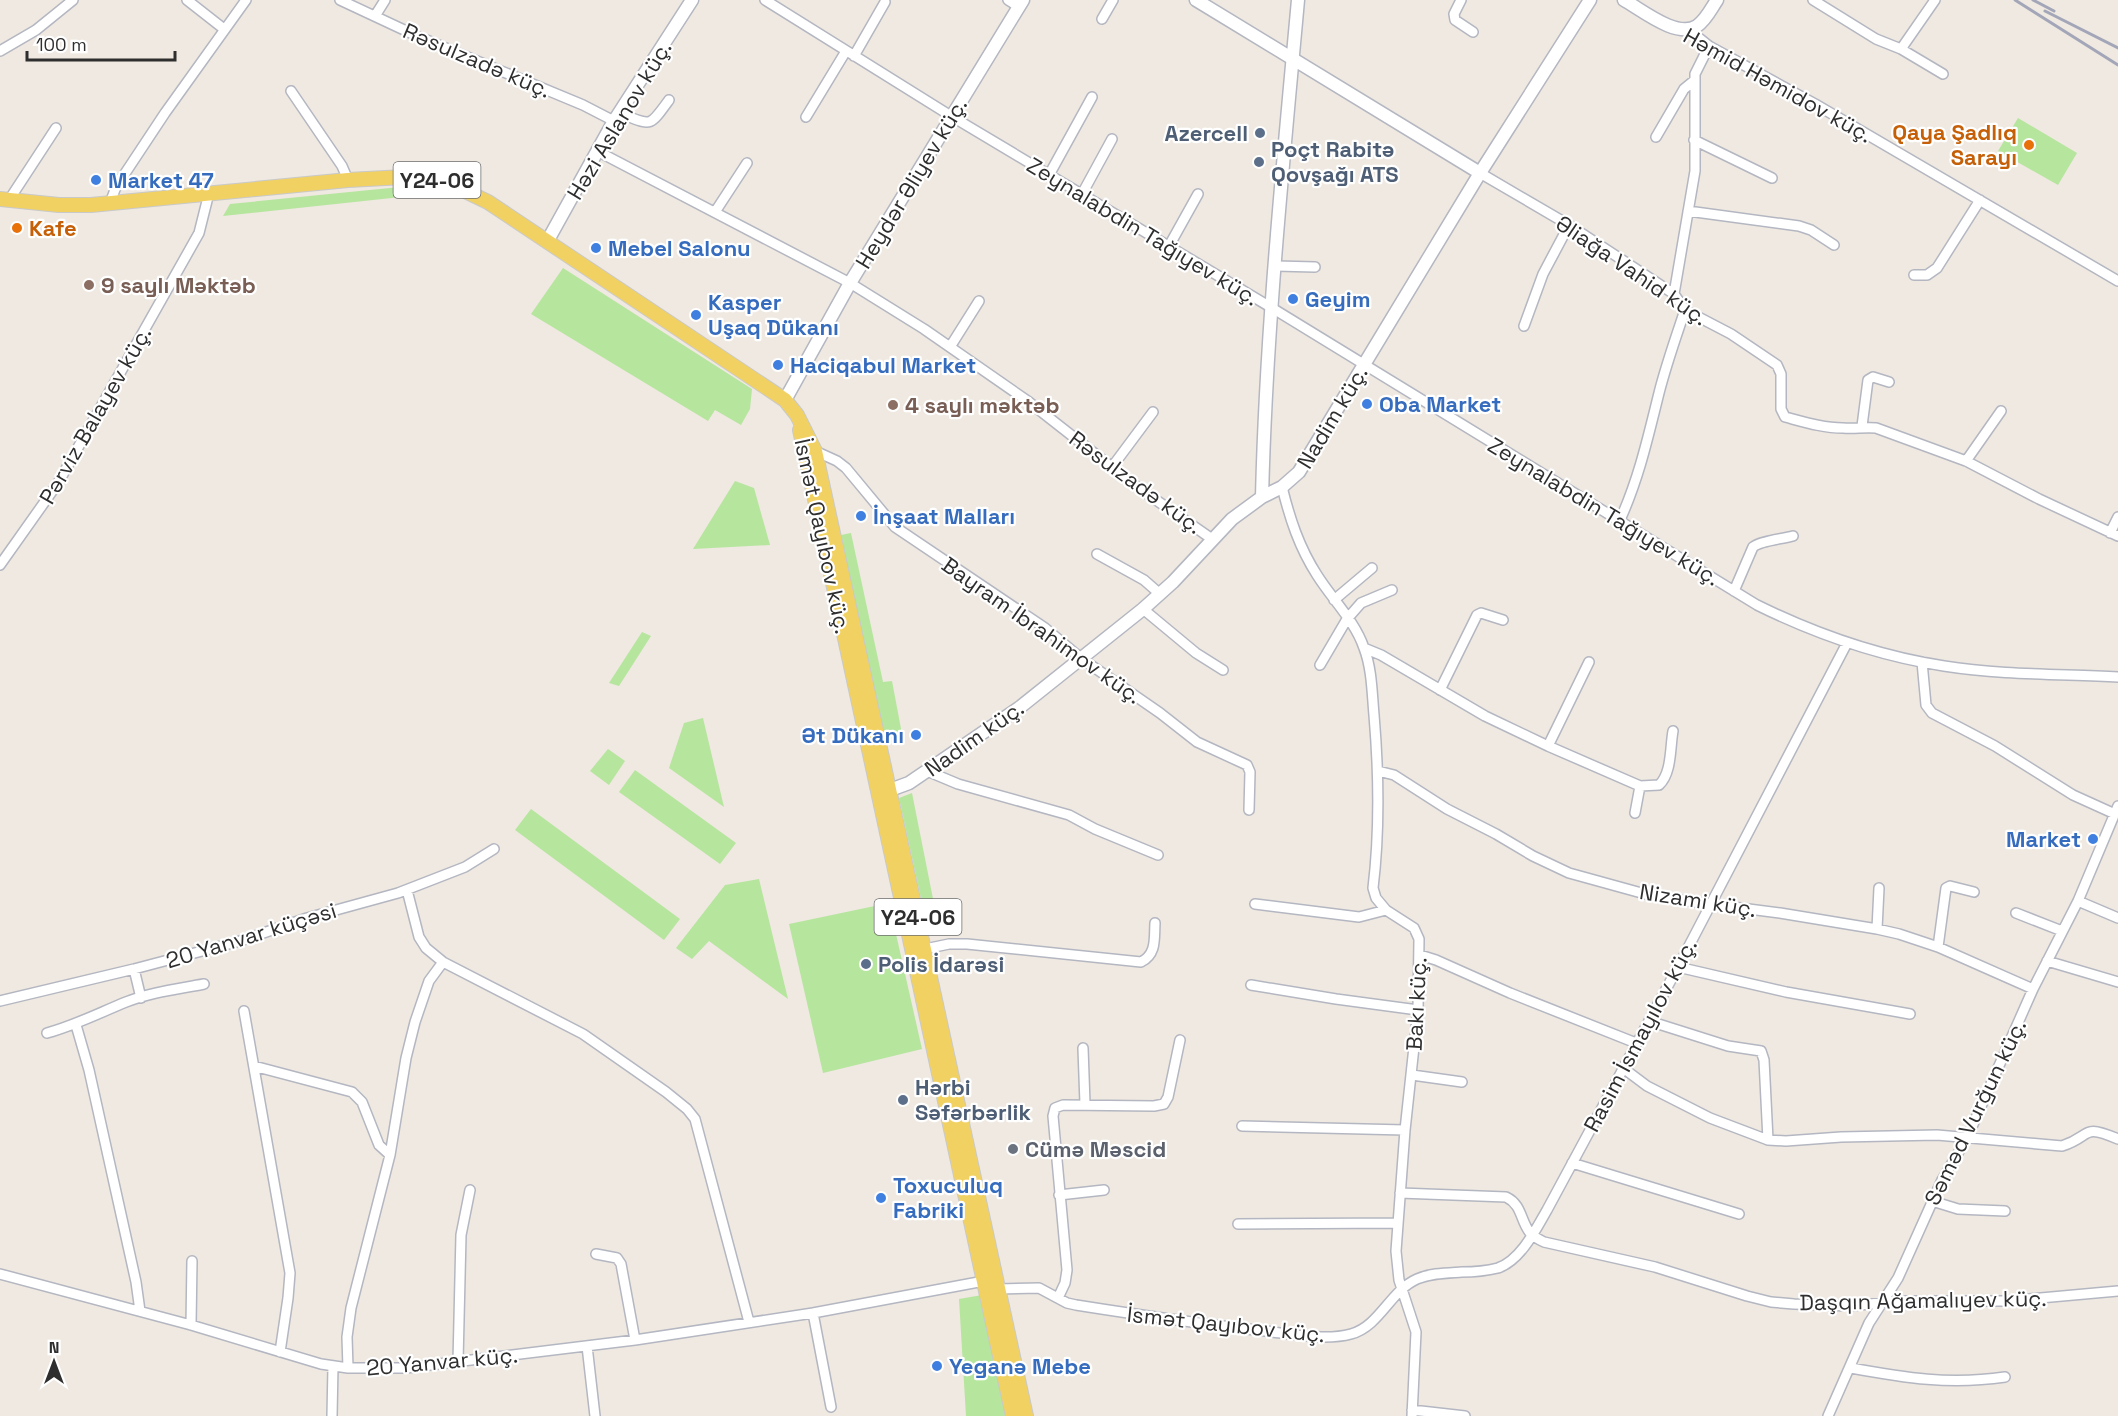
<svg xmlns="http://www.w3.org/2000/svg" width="2118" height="1416" font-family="'Space Grotesk',sans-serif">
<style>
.green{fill:#b6e59e}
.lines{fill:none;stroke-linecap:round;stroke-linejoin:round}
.street-casing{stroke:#b4b7c1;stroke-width:12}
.secondary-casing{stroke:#b4b7c1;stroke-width:15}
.primary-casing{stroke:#c9c9c9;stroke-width:16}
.street{stroke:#fff;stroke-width:9}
.secondary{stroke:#fff;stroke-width:12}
.primary{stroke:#f2d163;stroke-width:14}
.rail{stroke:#a3a6b8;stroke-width:3}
.service-dot{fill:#5c6f8a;stroke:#fff;stroke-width:2}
.food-dot{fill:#e8710a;stroke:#fff;stroke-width:2}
.shop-dot{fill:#3f7fe0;stroke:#fff;stroke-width:2}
.education-dot{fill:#8d6e63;stroke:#fff;stroke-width:2}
.worship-dot{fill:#6b7280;stroke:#fff;stroke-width:2}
.labels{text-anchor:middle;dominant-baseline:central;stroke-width:4.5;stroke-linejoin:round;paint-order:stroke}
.shield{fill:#fff;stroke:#6d6d6d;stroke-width:1.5}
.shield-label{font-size:21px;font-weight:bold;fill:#2e2e2e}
.street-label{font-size:22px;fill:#2e2e2e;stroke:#fff}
.food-label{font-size:22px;font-weight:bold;fill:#c56008;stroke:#fff;text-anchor:end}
.service-label{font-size:22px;font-weight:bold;fill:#4e5e75;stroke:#fff;text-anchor:start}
.shop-label{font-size:22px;font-weight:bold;fill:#366cbe;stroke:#fff;text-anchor:start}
.education-label{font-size:22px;font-weight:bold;fill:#785e54;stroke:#fff;text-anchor:start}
.worship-label{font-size:22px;font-weight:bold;fill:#5b616d;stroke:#fff;text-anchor:start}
</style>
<rect width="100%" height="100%" fill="#efe9e1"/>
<!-- green -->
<path class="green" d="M2018 118 2077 153 2058 185 1998 151Z
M420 185 437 196 401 197 223 216 230 204Z
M563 268 752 389 750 409 741 425 715 410 708 421 531 314Z
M735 481 754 488 770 545 693 549Z
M851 533 883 682 892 681 902 734 884 737 841 535Z
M642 632 651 636 619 686 609 683Z
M703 718 724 807 669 768 684 723Z
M608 749 625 761 609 785 590 771Z
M635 770 736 843 720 864 619 792Z
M912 793 940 934 929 935 899 798Z
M531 809 680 919 664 940 515 830Z
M759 879 788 999 709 941 692 959 676 948 725 885Z
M889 903 922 1049 823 1073 789 924Z
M982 1295 1008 1416H966L959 1299Z"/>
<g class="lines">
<defs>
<path id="street" d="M187 0 224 29
M340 0 417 36 583 105 614 121
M765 0 951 116 1272 308 1757 605C1816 634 1879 656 1944 666 2001 675 2060 674 2118 677
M1008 0 1019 7
M1461 0 1454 14 1455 20 1473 32
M1813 0 1876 39 1901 49 1943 74
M375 16 385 0
M1102 19 1113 0
M1689 30 1709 46 1815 104 2118 281
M1901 49 1935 0
M0 51 36 30 73 0
M854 56 885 2
M291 91 342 166 348 180
M619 113C652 125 648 129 669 100
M806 117 846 51
M1656 137 1684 89 1695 80
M1694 140 1772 178
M597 151 850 283 924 329 1029 402 1136 486 1212 539
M1480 173 1569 225 1674 294 1685 310 1731 334 1777 365 1781 374V409L1785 417C1804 422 1823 428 1843 428 1854 429 1865 427 1876 428L1966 461 2039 499 2118 536
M1049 175 1092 97
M1082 194 1112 139
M9 200 56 128
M110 203 116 187 165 113 246 0
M1688 211 1799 226 1811 230 1834 245
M715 212 747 163
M1169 246 1198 194
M1276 266 1315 267
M1914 275H1927L1937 268 1980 200
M1674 294 1695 171V74L1709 46
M1524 326 1543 274 1569 225
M950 347 979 301
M1862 426 1868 380 1873 377 1889 382
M815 451 837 461 846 468 895 527 1045 628 1082 659 1160 713 1197 742 1247 765 1250 772 1249 810
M1966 461 2001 411
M1112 467 1153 412
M1282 487C1290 519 1299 547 1317 575 1332 599 1355 621 1364 648 1372 669 1372 693 1374 715 1379 774 1380 830 1373 888L1376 898 1386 910 1414 928 1419 939 1418 1010 1405 1130 1396 1251 1399 1280 1416 1332 1412 1416
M1620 520C1639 478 1648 437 1659 393 1666 365 1676 337 1685 310
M2110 533 2118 517
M1097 554 1144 580 1160 594
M0 565 58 483 199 233 209 193
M1734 591 1753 547C1760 541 1782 539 1793 536
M1334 600 1372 568
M1143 609 1196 653 1223 670
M1364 648 1381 655 1485 716 1548 746 1640 786 1659 785C1672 773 1670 747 1673 731
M1922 662 1926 705 1932 713 1995 746 2073 795 2115 814
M1320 665 1347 619 1361 603 1392 590
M1440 690 1477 615 1481 613 1503 620
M1548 746 1589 662
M927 771 958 784 1069 815 1095 829 1158 855
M1378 771 1394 775 1447 809 1496 834 1533 856 1569 873 1656 897 1780 913 1877 929 1899 934 1938 947 2033 989
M1635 813 1640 786
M407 890 419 937 426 948 443 962 583 1034 666 1092 687 1109 695 1119 749 1322
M2078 901 2118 918
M1255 904 1359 917 1386 910
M2016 913 2062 931
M1877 929 1879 888
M1938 947 1946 888 1950 886 1974 892
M925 949 949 944H967L1141 962C1157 954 1154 938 1155 923
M1420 955 1436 960 1510 993 1636 1043
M2047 961 2118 982
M1678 967 1786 992 1910 1014
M134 969 141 998
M1251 985 1336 999 1418 1010
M0 1001 134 969 240 941 307 918 398 893 465 867 494 849
M244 1011 290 1273 288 1298 280 1352
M1649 1021 1728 1046 1761 1051 1764 1060 1768 1140
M76 1025 89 1070 136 1282 140 1311
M47 1033C76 1025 99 1013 126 1002 151 992 178 989 204 984
M1083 1048 1085 1104
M254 1066 352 1092 362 1102 379 1145 390 1155
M1623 1068 1647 1086 1710 1118 1768 1140 1786 1141 1841 1137 1937 1135 2062 1146C2093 1136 2080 1123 2118 1139
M1412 1075 1462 1082
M1242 1126 1405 1130
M1572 1163 1739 1214
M1400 1193 1506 1197C1523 1205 1520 1222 1531 1234 1534 1237 1540 1240 1544 1242L1655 1267 1747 1296 1771 1302 1794 1304 1850 1306 1899 1301H2007L2118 1291
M1059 1195 1104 1190
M1932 1201 1958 1209 2005 1211
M1238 1224 1398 1223
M596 1254 617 1258 621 1264 635 1340
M0 1274 191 1325 321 1364 348 1368H406L635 1340 813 1313 984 1281
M998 1289 1039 1288 1067 1303 1076 1305C1139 1315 1202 1324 1265 1331 1292 1334 1325 1341 1351 1334 1380 1326 1390 1291 1417 1279 1431 1273 1447 1273 1462 1272 1474 1272 1486 1271 1498 1268 1521 1260 1536 1229 1547 1210L1678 967 1847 643
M1058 1298 1065 1283 1067 1270 1053 1116 1055 1108 1063 1105 1154 1106 1164 1104 1168 1097 1180 1040
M813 1313 831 1407
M191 1325 192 1261
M587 1346 595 1416
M458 1362 461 1235 470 1190
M348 1368 347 1337 351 1308 390 1155 406 1058 415 1022 429 981 443 962
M1851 1368C1905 1378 1950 1385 2005 1377
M1412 1410 1465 1416
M332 1416 333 1366
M1828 1416 1869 1323 1898 1278 1942 1180 1967 1138 2033 989 2078 901 2118 806"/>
<path id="secondary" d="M1196 0 1480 173
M1624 0C1642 10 1677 39 1697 26 1706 20 1711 9 1717 0
M548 240 614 121 692 0
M785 400 850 283 1023 0
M1262 497C1266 331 1283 165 1298 0
M882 793 909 783 1019 708 1143 609 1173 582 1232 519 1262 497 1282 487 1299 472 1480 173 1590 0"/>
<path id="primary" d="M0 199 59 205H91L348 180 404 177 439 181 463 190 488 202 785 400 797 415 815 451 1026 1416
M800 430 1013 1416"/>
</defs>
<!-- street casing -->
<use href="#street" class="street-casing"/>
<!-- secondary casing -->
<use href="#secondary" class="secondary-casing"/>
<!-- primary casing -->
<use href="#primary" class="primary-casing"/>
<!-- street -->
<use href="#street" class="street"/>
<!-- secondary -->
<use href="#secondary" class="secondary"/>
<!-- primary -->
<use href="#primary" class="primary"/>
<!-- rail -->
<path class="rail" d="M2015 0 2118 65
M2033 0 2054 11
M2045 11 2118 48"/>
</g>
<!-- markers -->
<g class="service-dot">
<circle cx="1260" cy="133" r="6"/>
<circle cx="1259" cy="162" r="6"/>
<circle cx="866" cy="964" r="6"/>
<circle cx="903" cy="1100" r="6"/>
</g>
<g class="food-dot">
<circle cx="2029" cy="145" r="6"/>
<circle cx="17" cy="228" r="6"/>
</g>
<g class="shop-dot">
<circle cx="96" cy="180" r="6"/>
<circle cx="596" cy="248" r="6"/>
<circle cx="1293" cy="299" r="6"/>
<circle cx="696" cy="315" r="6"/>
<circle cx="778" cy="365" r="6"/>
<circle cx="1367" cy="404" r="6"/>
<circle cx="861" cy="516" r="6"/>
<circle cx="916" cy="735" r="6"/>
<circle cx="2093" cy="839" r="6"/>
<circle cx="881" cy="1198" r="6"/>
<circle cx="937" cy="1366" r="6"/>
</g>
<g class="education-dot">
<circle cx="89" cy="285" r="6"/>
<circle cx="893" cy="405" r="6"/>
</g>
<circle class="worship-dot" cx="1013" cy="1149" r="6"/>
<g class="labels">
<!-- shield labels -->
<g class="shield">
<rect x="393.5" y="162" width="87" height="36" rx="4.5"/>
<rect x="874.5" y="899" width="87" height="36" rx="4.5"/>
</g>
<g class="shield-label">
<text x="437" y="180">Y24-06</text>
<text x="918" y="917">Y24-06</text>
</g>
<!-- street labels -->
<g class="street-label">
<text transform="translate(477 60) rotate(23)">Rəsulzadə küç.</text>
<text transform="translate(1778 85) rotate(29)">Həmid Həmidov küç.</text>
<text transform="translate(619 120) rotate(-59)">Həzi Aslanov küç.</text>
<text transform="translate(911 183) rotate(-59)">Heydər Əliyev küç.</text>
<text transform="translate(1143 231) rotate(31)">Zeynalabdin Tağıyev küç.</text>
<text transform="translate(1632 270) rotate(34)">Əliağa Vahid küç.</text>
<text transform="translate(95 415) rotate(-60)">Pərviz Balayev küç.</text>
<text transform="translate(1332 417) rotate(-59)">Nadim küç.</text>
<text transform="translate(1136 482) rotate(36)">Rəsulzadə küç.</text>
<text transform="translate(1604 511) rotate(31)">Zeynalabdin Tağıyev küç.</text>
<text transform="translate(823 536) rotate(78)">İsmət Qayıbov küç.</text>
<text transform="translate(1042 630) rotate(35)">Bayram İbrahimov küç.</text>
<text transform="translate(974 738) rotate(-35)">Nadim küç.</text>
<text transform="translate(1698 900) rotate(9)">Nizami küç.</text>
<text transform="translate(251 935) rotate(-17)">20 Yanvar küçəsi</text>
<text transform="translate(1416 1004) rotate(-87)">Bakı küç.</text>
<text transform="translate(1640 1035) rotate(-62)">Rasim İsmayılov küç.</text>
<text transform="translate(1975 1112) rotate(-64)">Səməd Vurğun küç.</text>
<text transform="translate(1923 1300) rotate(-1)">Daşqın Ağamalıyev küç.</text>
<text transform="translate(1226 1324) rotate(6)">İsmət Qayıbov küç.</text>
<text transform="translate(442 1361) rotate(-5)">20 Yanvar küç.</text>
</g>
<!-- food labels -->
<g class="food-label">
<text x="2017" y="132">Qaya Şadlıq<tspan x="2017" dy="25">Sarayı</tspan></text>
<text x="29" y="228" text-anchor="start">Kafe</text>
</g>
<!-- service labels -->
<g class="service-label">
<text x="1248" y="133" text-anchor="end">Azercell</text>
<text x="1271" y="149">Poçt Rabitə<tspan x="1271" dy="25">Qovşağı ATS</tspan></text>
<text x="878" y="964">Polis İdarəsi</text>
<text x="915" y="1087">Hərbi<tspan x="915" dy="25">Səfərbərlik</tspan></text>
</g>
<!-- shop labels -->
<g class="shop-label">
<text x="108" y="180">Market 47</text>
<text x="608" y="248">Mebel Salonu</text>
<text x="1305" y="299">Geyim</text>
<text x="708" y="302">Kasper<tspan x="708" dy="25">Uşaq Dükanı</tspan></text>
<text x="790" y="365">Haciqabul Market</text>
<text x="1379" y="404">Oba Market</text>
<text x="873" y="516">İnşaat Malları</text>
<text x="904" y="735" text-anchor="end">Ət Dükanı</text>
<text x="2081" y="839" text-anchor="end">Market</text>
<text x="893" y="1185">Toxuculuq<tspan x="893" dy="25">Fabriki</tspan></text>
<text x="949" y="1366">Yeganə Mebe</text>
</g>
<!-- education labels -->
<g class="education-label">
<text x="101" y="285">9 saylı Məktəb</text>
<text x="905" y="405">4 saylı məktəb</text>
</g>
<!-- worship labels -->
<g class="worship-label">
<text x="1025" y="1149">Cümə Məscid</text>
</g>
</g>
<!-- north arrow -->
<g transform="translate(54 1362)" stroke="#ffffff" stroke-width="4.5" paint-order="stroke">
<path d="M0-4.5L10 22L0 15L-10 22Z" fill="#2e2e2e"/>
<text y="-9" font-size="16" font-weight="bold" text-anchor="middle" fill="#2e2e2e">N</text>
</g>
<!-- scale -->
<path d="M27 51v9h148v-9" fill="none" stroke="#2e2e2e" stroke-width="3"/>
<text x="36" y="51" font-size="18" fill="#2e2e2e" stroke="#ffffff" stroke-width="4.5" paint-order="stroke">100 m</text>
</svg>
